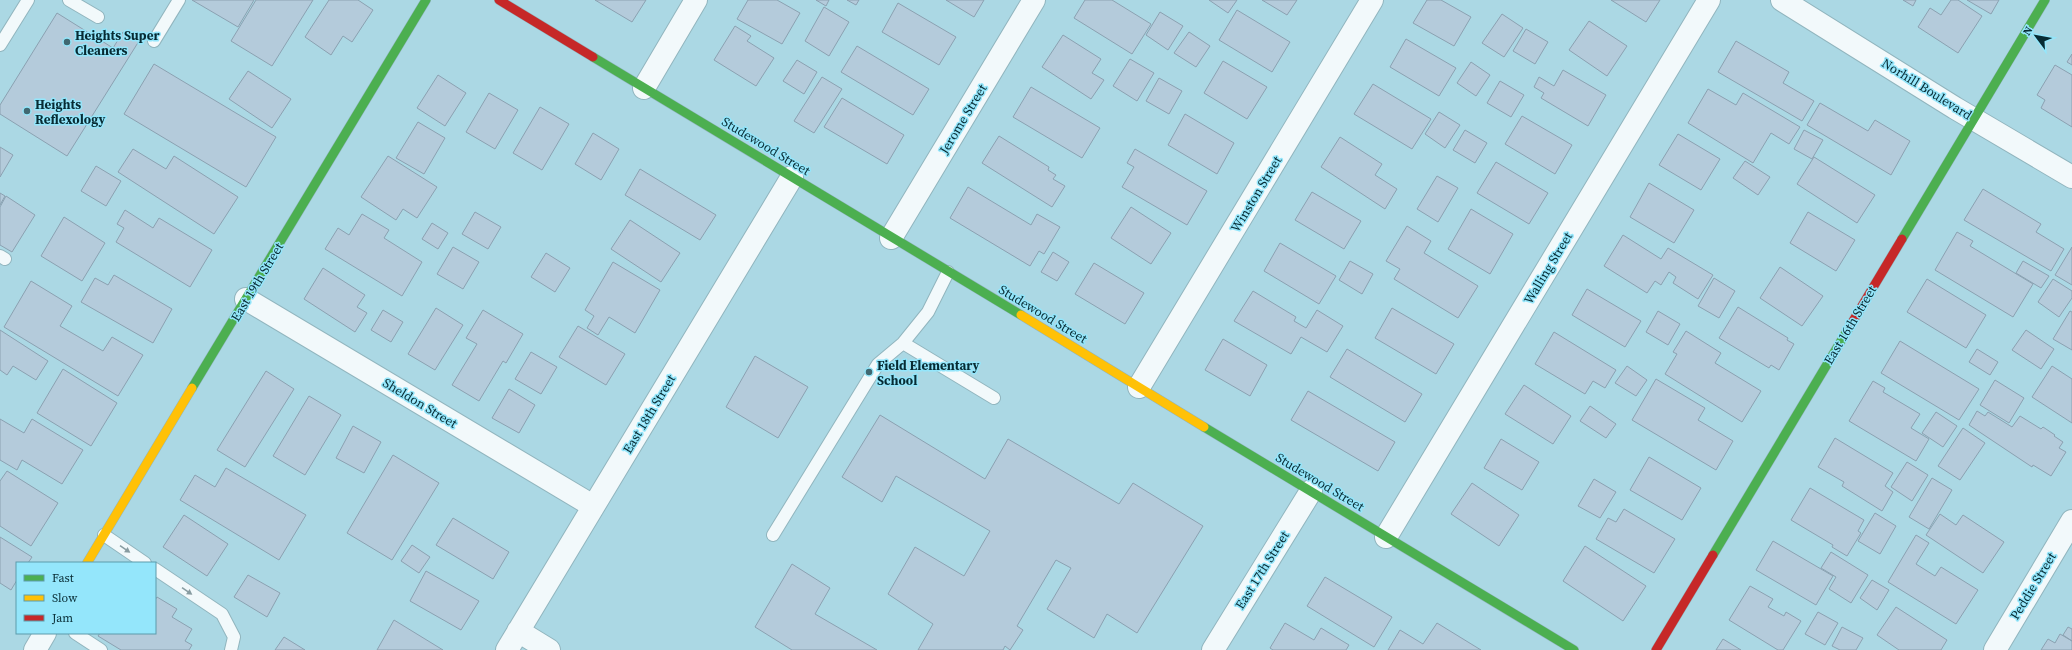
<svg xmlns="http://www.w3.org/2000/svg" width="2072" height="650" font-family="'Source Serif 4',serif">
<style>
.building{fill:#b4cbdb;stroke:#8ba1b1}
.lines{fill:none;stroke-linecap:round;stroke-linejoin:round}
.lane-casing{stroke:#91b5be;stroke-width:14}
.street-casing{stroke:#91b5be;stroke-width:24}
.fast-casing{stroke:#91b5be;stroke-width:10}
.slow-casing{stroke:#91b5be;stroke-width:10}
.jam-casing{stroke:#91b5be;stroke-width:10}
.lane{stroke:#f2f9fb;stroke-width:12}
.street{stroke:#f2f9fb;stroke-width:22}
.fast{stroke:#4caf50;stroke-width:9}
.slow{stroke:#ffc107;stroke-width:9}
.jam{stroke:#c62828;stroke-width:9}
.oneway{fill:#889ca1}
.poi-dot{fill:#406871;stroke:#94e6fb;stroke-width:1.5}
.labels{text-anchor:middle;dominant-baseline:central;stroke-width:3;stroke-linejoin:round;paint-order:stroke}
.poi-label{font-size:13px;font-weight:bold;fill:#072b33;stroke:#94e6fb;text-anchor:start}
.street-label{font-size:13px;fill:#072b33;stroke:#94e6fb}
</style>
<rect width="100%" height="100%" fill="#abd8e4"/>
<!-- building -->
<path class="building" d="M192 0H254L238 27Z
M256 0H313L272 66 231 41Z
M329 0H358L373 10 352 42 343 36 331 55 305 37Z
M595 0H646L632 22Z
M748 0H777L800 13 782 44 737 19Z
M816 0H829L826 6Z
M847 0H859L856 5Z
M946 0H984L974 17Z
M1085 0H1112L1151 24 1132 54 1074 18Z
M1209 0H1237L1228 13Z
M1262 0H1297L1287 15Z
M1427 0H1441L1471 17 1454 46 1413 23Z
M1611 0H1660L1646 22Z
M1903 0H1916L1913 6Z
M1951 0H1958L1982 16 1958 53 1918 27 1930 8 1941 15Z
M1967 0H1999L1991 14Z
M898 3 956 37 939 65 882 32Z
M824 7 849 22 829 56 805 41Z
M1237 10 1290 42 1272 72 1219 40Z
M1160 12 1183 26 1168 50 1146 35Z
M57 13 113 48 123 32 139 41 67 156 0 114V105Z
M1502 14 1523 28 1504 57 1482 43Z
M1589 21 1627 46 1607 76 1569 50Z
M735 26 751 36 747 41 774 58 756 86 714 60Z
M1526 29 1548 42 1535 64 1513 51Z
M1189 32 1210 46 1196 67 1174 53Z
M1063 35 1101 59 1092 73 1104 80 1091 99 1042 67Z
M1406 39 1456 68 1439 96 1390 67Z
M1736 41 1789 72 1783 83 1814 101 1802 121 1718 72Z
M857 46 929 89 913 115 841 72Z
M2072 54V65L2067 62Z
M1130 59 1154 73 1137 101 1113 86Z
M797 60 817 72 804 94 783 81Z
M1223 61 1267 87 1247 119 1204 93Z
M1471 62 1490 75 1476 96 1457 83Z
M154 64 276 137 246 187 124 114Z
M2055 65 2072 75V127L2041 108 2045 100 2037 95Z
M1563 70 1606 95 1588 126 1541 98 1544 93 1534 87 1539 77 1554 86Z
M248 71 291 99 272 128 229 99Z
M438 75 466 93 445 126 417 108Z
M822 77 842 89 814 133 794 121Z
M1159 78 1182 91 1169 114 1146 101Z
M1500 81 1524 95 1511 117 1487 103Z
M1373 84 1431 119 1412 149 1354 114Z
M1031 87 1100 128 1082 158 1013 117Z
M1708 89 1736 105 1743 93 1800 127 1789 144 1771 133 1753 163 1688 123Z
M489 93 518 110 495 149 466 132Z
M842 98 904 135 887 164 824 127Z
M1820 103 1868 131 1875 120 1910 141 1891 175 1807 125Z
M540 107 569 124 542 170 513 153Z
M1439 112 1460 125 1445 148 1425 134Z
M1185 114 1234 143 1217 174 1168 145Z
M1522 116 1572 145 1555 174 1505 144Z
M418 122 445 138 424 174 396 158Z
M1465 130 1487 143 1475 163 1453 150Z
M1804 130 1823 140 1812 159 1794 149Z
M593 133 619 149 601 180 575 164Z
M1678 134 1720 159 1701 190 1659 165Z
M999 136 1049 167 1048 170 1056 175 1053 179 1065 186 1052 207 982 163Z
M1340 137 1382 164 1375 175 1397 189 1385 209 1321 167Z
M0 147 13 155 0 177Z
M133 149 166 169 174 156 238 197 214 234 118 172Z
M1135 149 1207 191 1187 225 1122 187 1134 167 1127 163Z
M388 156 437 187 417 218 403 209 396 220 361 197Z
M1814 157 1875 195 1857 223 1797 184Z
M1745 161 1770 177 1758 195 1733 178Z
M1496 162 1548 193 1529 224 1477 193Z
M96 166 121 181 106 206 81 191Z
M640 169 716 215 700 240 625 195Z
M1437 176 1458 188 1438 222 1417 209Z
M1649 183 1694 210 1674 243 1630 217Z
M968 187 1031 225 1037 214 1060 227 1044 254 1039 251 1030 266 950 218Z
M1983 189 2041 224 2036 232 2064 249 2051 271 1964 220Z
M1312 192 1361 221 1344 249 1295 220Z
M0 193 5 196 0 205Z
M6 196 35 215 12 252 0 245V207Z
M1131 207 1171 233 1151 264 1111 238Z
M1471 209 1513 234 1490 274 1448 249Z
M125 210 153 228 159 218 212 250 190 287 116 242 124 228 117 224Z
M475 212 501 227 488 249 462 234Z
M1808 212 1855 240 1836 271 1790 243Z
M362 214 389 230 384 238 422 262 402 296 325 249 338 228 349 235Z
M64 217 105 243 82 281 41 256Z
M630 220 680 253 661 282 611 249Z
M432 223 448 233 438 249 422 239Z
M1407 226 1431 241 1424 253 1478 286 1458 318 1394 279 1400 269 1386 261Z
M1957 232 1973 241 1970 246 2033 284 2013 317 1935 270Z
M1623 235 1661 259 1668 248 1713 275 1698 299 1673 283 1676 277 1669 272 1661 285 1655 281 1647 293 1604 266Z
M1280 243 1336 276 1319 304 1264 271Z
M453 247 479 262 463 289 437 274Z
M2072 247V285L2055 275Z
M1053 252 1069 262 1057 281 1041 272Z
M546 253 570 268 555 292 531 277Z
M1350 261 1373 274 1362 294 1339 280Z
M2023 261 2049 276 2041 288 2016 273Z
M613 262 660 290 635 333 609 317 598 335 587 328 594 316 585 310Z
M1094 263 1144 293 1125 324 1075 294Z
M1780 267 1823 296 1802 326 1760 298Z
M323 268 365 295 357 307 367 313 355 332 304 299Z
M114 275 172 309 153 343 81 302 95 278 108 285Z
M1714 278 1735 291 1719 318 1698 306Z
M1927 279 1986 315 1966 348 1907 312Z
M2053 279 2072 291V298L2059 317 2038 302Z
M31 281 72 306 60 326 103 351 112 337 143 355 118 396 4 327Z
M1587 289 1641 321 1625 347 1572 315Z
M1253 291 1296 317 1294 321 1306 328 1317 310 1343 326 1327 352 1301 337 1291 354 1234 321Z
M1738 307 1788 338 1787 340 1794 344 1779 370 1771 365 1769 368 1719 338Z
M436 308 463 325 435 370 408 354Z
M1392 308 1454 344 1436 374 1375 338Z
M383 310 403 322 391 342 371 330Z
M483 310 523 334 506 363 503 361 479 401 452 385 477 344 466 338Z
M1658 311 1680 324 1668 345 1646 332Z
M2070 311 2072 312V350L2053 339Z
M578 326 625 354 606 385 559 357Z
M0 330 48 361 36 380 13 366 7 375 0 370Z
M2026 330 2054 349 2041 369 2012 350Z
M1686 331 1721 353 1715 363 1761 391 1742 422 1665 374 1677 354 1673 352Z
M1554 332 1616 370 1605 388 1593 381 1585 394 1535 364Z
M1223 339 1267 365 1250 396 1205 370Z
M1900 341 1979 389 1959 420 1881 373Z
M1347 349 1422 394 1405 422 1330 377Z
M1977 349 1998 362 1990 375 1969 362Z
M531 352 557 367 541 394 515 379Z
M755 356 808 387 778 438 726 407Z
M1627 366 1647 380 1636 396 1615 383Z
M2052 366 2072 379V423L2032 397Z
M63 369 117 403 91 446 37 413Z
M266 371 294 389 245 467 217 450Z
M1656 379 1705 408 1698 420 1733 441 1716 470 1632 420Z
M1995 380 2024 398 2009 423 1980 405Z
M1873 381 1885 388 1883 392 1920 414 1911 428 1929 439 1916 461 1849 421Z
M1524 385 1571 416 1553 444 1505 414Z
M509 389 535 405 519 433 492 418Z
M1308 391 1395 442 1378 471 1291 420Z
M309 396 341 415 305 475 273 456Z
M1590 406 1616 424 1606 438 1580 421Z
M1977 411 1985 416 1988 412 2012 427 2020 416 2041 429 2043 427 2055 435 2054 436 2063 442 2059 448 2066 452 2051 476 2033 465 2032 467 1969 425Z
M1936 412 1957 426 1943 447 1922 433Z
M880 415 985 479 1008 439 1119 504 1133 483 1203 526 1137 633 1107 614 1094 638 1047 609 1071 568 1056 560 1017 626 1023 630 1010 650 1005 646 1003 650H918L933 624 888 594 915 547 964 576 990 531 896 476 882 502 842 477Z
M0 419 24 433 32 419 83 450 62 484 22 460 17 470 0 460Z
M353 426 381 442 364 473 336 458Z
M1963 428 1985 443 1960 480 1938 466Z
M1835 438 1893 473 1885 486 1893 492 1882 511 1842 486 1844 482 1818 467Z
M1501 439 1539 462 1522 490 1484 468Z
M393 455 439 483 392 560 347 533Z
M1649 457 1701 488 1682 520 1630 490Z
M1907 462 1928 475 1912 501 1891 487Z
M226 468 306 515 279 560 180 500 195 475 215 487Z
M7 471 58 503 31 546 0 526V481Z
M1932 478 1952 490 1929 529 1909 517Z
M1594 479 1616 492 1600 518 1578 506Z
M1472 483 1519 515 1499 546 1451 514Z
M1810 488 1864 520 1858 531 1861 533 1847 556 1832 547 1833 545 1791 520Z
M1624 509 1675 539 1654 573 1596 539 1608 518 1616 522Z
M1875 513 1896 526 1880 554 1858 541Z
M1940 514 1956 525 1963 515 2004 542 1983 573 1926 535Z
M184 515 228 544 207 576 163 547Z
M453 518 509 552 493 579 436 545Z
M1916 535 1929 543 1916 564 1935 576 1941 567 1978 590 1956 624 1888 582Z
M0 537 32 557 28 563H17V580L11 590 0 583Z
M1773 541 1833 576 1816 605 1756 570Z
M412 545 430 557 419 573 401 561Z
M1585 546 1646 586 1623 621 1563 581Z
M1831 552 1868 575 1851 603 1829 589 1836 577 1821 568Z
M792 564 830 588 815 614 877 650H792L755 627Z
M426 571 479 601 461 630 410 601Z
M248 575 280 593 267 617 234 597Z
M1325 577 1392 617 1374 647 1307 606Z
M1872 580 1889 590 1877 610 1860 598Z
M1750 586 1773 599 1768 607 1784 616 1786 612 1801 621 1783 650H1778L1729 620Z
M157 597 177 609 172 617 192 629 185 641 192 645 189 650H121L98 636 100 633H155V600Z
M1896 607 1947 640 1941 650H1899L1877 635Z
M1818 612 1838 623 1825 645 1805 634Z
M394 620 443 650H377Z
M1285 623 1314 640 1321 628 1349 645 1346 650H1273L1270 648Z
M1437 623 1481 650H1388L1400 630 1423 644Z
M1842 627 1863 638 1856 650H1840L1832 646Z
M2068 627 2072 629V641L2063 635Z
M2060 634 2072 641V650H2041L2048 639 2055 643Z
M284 637 305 650H275Z
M1723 639 1741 650H1716Z"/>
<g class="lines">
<defs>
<path id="lane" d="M69 0 98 17
M154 41 179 0
M0 45 28 0
M0 256 5 259
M903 343 994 398
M104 535 145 563
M773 535 878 364 903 343 928 312 948 272
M155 569 222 614 234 637 231 650
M75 633 101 650"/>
<path id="street" d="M1782 0 1955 108 2072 177
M644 88 696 0
M891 238 1034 0
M246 299 593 506
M1139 387 1372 0
M1386 537 1709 0
M518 631 549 650
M35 650 45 633
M507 650 792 177
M1213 650 1311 491
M1995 650 2072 521"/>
<path id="fast" d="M593 57 1021 315
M1902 239 2045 0
M192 388 426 0
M1204 427 1574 650
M1713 555 1850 326"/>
<path id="slow" d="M1021 315 1204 427
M87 563 192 388"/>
<path id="jam" d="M499 0 593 57
M1850 326 1902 239
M1656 650 1713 555"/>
</defs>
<!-- lane casing -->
<use href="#lane" class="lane-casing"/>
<!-- street casing -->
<use href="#street" class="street-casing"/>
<!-- fast casing -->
<use href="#fast" class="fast-casing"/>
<!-- slow casing -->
<use href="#slow" class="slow-casing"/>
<!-- jam casing -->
<use href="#jam" class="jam-casing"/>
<!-- lane -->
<use href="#lane" class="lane"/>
<!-- street -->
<use href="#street" class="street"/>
<!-- fast -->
<use href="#fast" class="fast"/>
<!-- slow -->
<use href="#slow" class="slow"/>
<!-- jam -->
<use href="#jam" class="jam"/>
</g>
<!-- one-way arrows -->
<defs><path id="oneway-solid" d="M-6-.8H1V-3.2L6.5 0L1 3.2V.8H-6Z"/></defs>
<g class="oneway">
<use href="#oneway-solid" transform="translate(125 549) rotate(34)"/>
<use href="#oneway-solid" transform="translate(187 591) rotate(34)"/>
</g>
<!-- markers -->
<g class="poi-dot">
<circle cx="67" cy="42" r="4"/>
<circle cx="27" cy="111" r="4"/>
<circle cx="869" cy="372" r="4"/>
</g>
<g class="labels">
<!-- poi labels -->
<g class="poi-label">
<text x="75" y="35">Heights Super<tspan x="75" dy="15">Cleaners</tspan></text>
<text x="35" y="104">Heights<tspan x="35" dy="15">Reflexology</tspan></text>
<text x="877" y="365">Field Elementary<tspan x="877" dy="15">School</tspan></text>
</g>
<!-- street labels -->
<g class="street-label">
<text transform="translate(1927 89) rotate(32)">Norhill Boulevard</text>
<text transform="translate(963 119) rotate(-59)">Jerome Street</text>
<text transform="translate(766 146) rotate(31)">Studewood Street</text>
<text transform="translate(1256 194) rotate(-59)">Winston Street</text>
<text transform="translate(1548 268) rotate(-59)">Walling Street</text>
<text transform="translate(257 282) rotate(-59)">East 19th Street</text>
<text transform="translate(1043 314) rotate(31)">Studewood Street</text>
<text transform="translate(1850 325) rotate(-59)">East 16th Street</text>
<text transform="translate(420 403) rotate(31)">Sheldon Street</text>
<text transform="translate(649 414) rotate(-59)">East 18th Street</text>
<text transform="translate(1320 482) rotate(31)">Studewood Street</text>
<text transform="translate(1262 570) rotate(-58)">East 17th Street</text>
<text transform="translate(2033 586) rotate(-59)">Peddie Street</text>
</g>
</g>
<!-- legend -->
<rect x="16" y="562" width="140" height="72" fill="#94e6fb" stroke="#5c9bab"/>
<rect x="24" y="575" width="20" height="6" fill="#4caf50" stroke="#5c9bab"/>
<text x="52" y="582" font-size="12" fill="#072b33">Fast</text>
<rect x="24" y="595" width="20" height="6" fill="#ffc107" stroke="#5c9bab"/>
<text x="52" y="602" font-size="12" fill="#072b33">Slow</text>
<rect x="24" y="615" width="20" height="6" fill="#c62828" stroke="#5c9bab"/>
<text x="52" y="622" font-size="12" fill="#072b33">Jam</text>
<!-- north arrow -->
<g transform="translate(2036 36) rotate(302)" stroke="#94e6fb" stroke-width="3" paint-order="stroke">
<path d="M0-3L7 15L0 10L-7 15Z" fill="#072b33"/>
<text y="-6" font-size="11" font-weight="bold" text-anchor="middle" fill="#072b33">N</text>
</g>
</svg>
